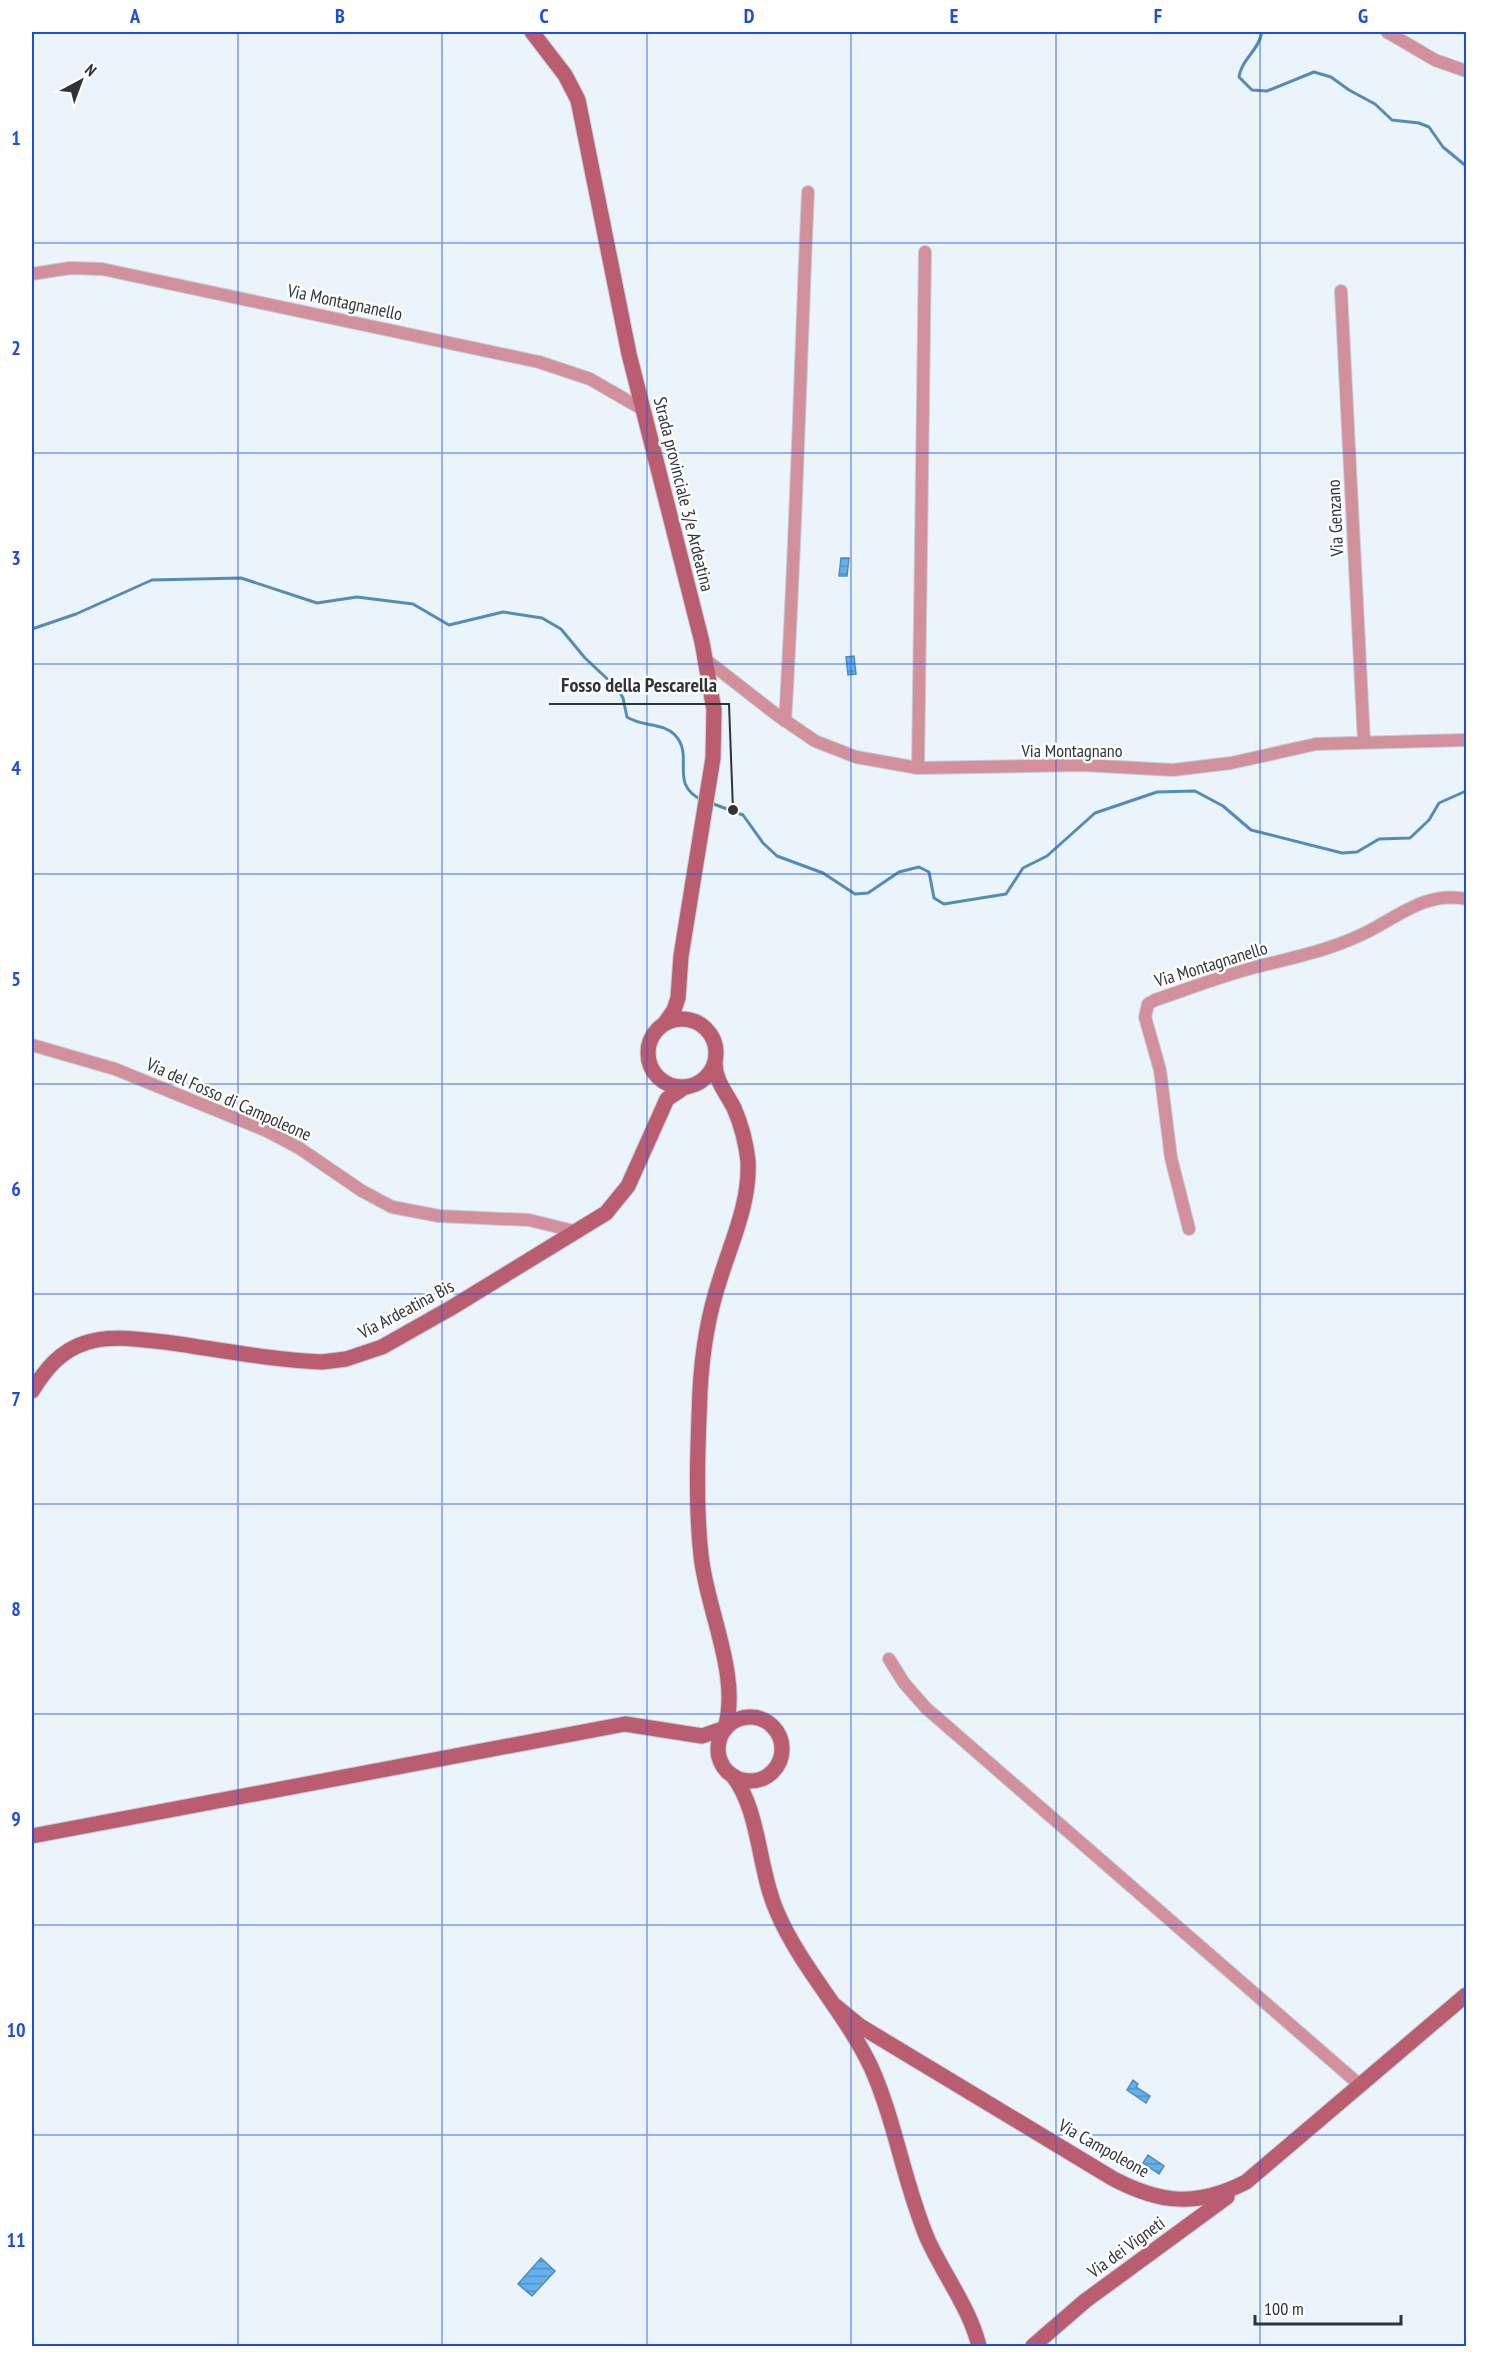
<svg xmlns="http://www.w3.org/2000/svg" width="1498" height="2378" font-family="'PT Sans Narrow',sans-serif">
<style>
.water{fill:url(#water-rules);stroke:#548cb8;stroke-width:1.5}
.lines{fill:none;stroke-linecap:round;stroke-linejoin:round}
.stream{stroke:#548cb8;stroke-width:3}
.street-casing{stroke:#c6cdd4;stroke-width:14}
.secondary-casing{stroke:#c6cdd4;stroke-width:17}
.street{stroke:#d1909b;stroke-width:12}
.secondary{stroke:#bb5d71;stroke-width:15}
.grid{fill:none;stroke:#1d4ed8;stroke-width:1.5;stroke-opacity:0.55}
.labels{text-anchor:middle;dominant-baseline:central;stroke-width:5;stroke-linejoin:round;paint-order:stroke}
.street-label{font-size:18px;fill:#313437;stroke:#fff}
.leader{fill:none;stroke:#313437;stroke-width:2}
.callout-dot{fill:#313437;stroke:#fff;stroke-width:2}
.callout-label{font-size:20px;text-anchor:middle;font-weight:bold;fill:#313437;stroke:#fff;stroke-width:5;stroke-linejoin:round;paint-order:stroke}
.neatline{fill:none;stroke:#1d4ed8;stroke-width:2}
.grid-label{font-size:20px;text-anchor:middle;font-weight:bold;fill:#1d4ed8}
</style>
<defs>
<pattern id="water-rules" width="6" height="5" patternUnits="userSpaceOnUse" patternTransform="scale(1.5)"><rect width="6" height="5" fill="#63b1ef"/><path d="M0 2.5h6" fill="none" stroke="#5291c2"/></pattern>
</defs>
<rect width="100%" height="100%" fill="#ebf3fb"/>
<!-- water -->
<path class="water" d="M841 558H849L847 576H839Z
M854 656 856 674 848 675 846 657Z
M1133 2080 1138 2084 1136 2087 1150 2096 1146 2103 1127 2090Z
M1148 2155 1164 2166 1159 2174 1143 2163Z
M541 2258 555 2271 532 2296 518 2284Z"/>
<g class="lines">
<!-- stream -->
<path class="stream" d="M1262 32C1259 50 1241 60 1239 77L1252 90 1267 91 1314 72 1331 77 1349 90 1375 104 1392 120 1419 123 1429 127 1443 147 1466 166
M32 629 76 614 152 580 241 578 317 603 357 597 413 604 449 625 503 612 542 618 561 629 585 658 617 688 623 698 627 717C642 727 662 722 675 735 695 756 668 784 702 800
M711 803 743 815 763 843 777 856 823 873 855 894 868 893 899 872 919 867 929 872 934 898 944 904 1006 894 1023 868 1047 856 1095 813 1157 792 1195 791 1223 806 1251 830 1342 853 1357 852 1379 839 1410 838 1429 820 1439 803 1466 791"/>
<defs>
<path id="street" d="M1387 32 1435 60 1466 71
M32 274 70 268 102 269 539 362 590 379 642 409
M1341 291 1364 742
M705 659 777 715 815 741 856 757 918 768 1082 765 1173 770 1231 763 1316 744 1466 740
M785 721C796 545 800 368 808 192
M918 768 925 252
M32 1045 115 1069 267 1131 299 1148 362 1191 392 1207 439 1216 529 1220 578 1232
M1189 1229 1171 1158 1160 1070 1145 1017 1148 1004 1155 1000C1188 989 1221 976 1256 967 1295 957 1332 950 1369 931 1401 914 1429 891 1466 899
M889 1659 904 1683 926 1708 1361 2086"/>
<path id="secondary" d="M532 32 565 75 578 100 629 354 702 642 714 710 713 758 681 956 678 998 674 1010 665 1023
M648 1053a34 34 0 1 1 68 0a34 34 0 1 1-68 0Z
M32 1391C45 1370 60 1351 85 1343 111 1334 144 1340 172 1343 221 1350 272 1360 322 1362L346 1359 382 1347 451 1308 606 1213 628 1186 667 1099 685 1087
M718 1749a32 32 0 1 1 64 0a32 32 0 1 1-64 0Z
M732 1775C760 1809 758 1870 777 1912 801 1968 845 2012 871 2067 896 2123 904 2184 928 2240 944 2275 970 2309 979 2346
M32 1836 625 1724 702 1736 725 1728C741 1676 706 1608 701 1555 695 1501 698 1445 700 1391 702 1353 708 1315 720 1279 732 1240 750 1203 748 1161 746 1143 741 1124 734 1108 726 1092 715 1081 715 1063
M832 2003 860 2026 1112 2178C1161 2204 1197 2207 1246 2182L1466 1995
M1033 2346 1085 2301 1227 2197"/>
</defs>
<!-- street casing -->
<use href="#street" class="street-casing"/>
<!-- secondary casing -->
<use href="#secondary" class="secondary-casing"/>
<!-- street -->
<use href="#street" class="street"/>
<!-- secondary -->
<use href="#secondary" class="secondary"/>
</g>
<!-- grid -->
<path class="grid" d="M238 32V2346M442 32V2346M647 32V2346M851 32V2346M1056 32V2346M1260 32V2346M32 243H1466M32 453H1466M32 664H1466M32 874H1466M32 1084H1466M32 1294H1466M32 1504H1466M32 1714H1466M32 1925H1466M32 2135H1466"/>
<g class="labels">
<!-- street labels -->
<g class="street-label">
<text transform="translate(345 302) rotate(12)">Via Montagnanello</text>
<text transform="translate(684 494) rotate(76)">Strada provinciale 3/e Ardeatina</text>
<text transform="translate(1335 518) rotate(-93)">Via Genzano</text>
<text x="1072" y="750">Via Montagnano</text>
<text transform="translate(1211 964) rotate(-17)">Via Montagnanello</text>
<text transform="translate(229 1099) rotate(24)">Via del Fosso di Campoleone</text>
<text transform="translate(406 1309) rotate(-28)">Via Ardeatina Bis</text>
<text transform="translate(1104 2148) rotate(29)">Via Campoleone</text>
<text transform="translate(1126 2247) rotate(-36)">Via dei Vigneti</text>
</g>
</g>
<!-- callouts -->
<path class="leader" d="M733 810L729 704H549"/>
<circle class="callout-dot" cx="733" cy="810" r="6"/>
<g class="callout-label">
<text x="639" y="692">Fosso della Pescarella</text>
</g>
<!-- border -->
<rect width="1498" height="2378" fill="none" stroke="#ffffff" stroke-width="66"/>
<!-- north arrow -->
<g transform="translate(81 81) rotate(41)" stroke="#ffffff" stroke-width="4.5" paint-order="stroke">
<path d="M0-4.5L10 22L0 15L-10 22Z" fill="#313437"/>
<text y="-9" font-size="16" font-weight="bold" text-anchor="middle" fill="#313437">N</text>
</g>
<!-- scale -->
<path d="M1255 2315v9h146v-9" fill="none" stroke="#313437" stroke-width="3"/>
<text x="1264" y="2315" font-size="18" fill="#313437" stroke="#ffffff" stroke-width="4.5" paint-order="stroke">100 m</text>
<rect x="33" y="33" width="1432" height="2312" class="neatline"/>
<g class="grid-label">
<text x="135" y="23">A</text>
<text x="340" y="23">B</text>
<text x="544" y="23">C</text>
<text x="749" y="23">D</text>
<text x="954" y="23">E</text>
<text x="1158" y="23">F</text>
<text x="1363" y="23">G</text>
<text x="16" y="145">1</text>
<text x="16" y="355">2</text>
<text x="16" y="565">3</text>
<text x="16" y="775">4</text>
<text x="16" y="986">5</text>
<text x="16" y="1196">6</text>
<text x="16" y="1406">7</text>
<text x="16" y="1616">8</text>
<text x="16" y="1826">9</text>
<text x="16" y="2037">10</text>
<text x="16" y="2247">11</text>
</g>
</svg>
